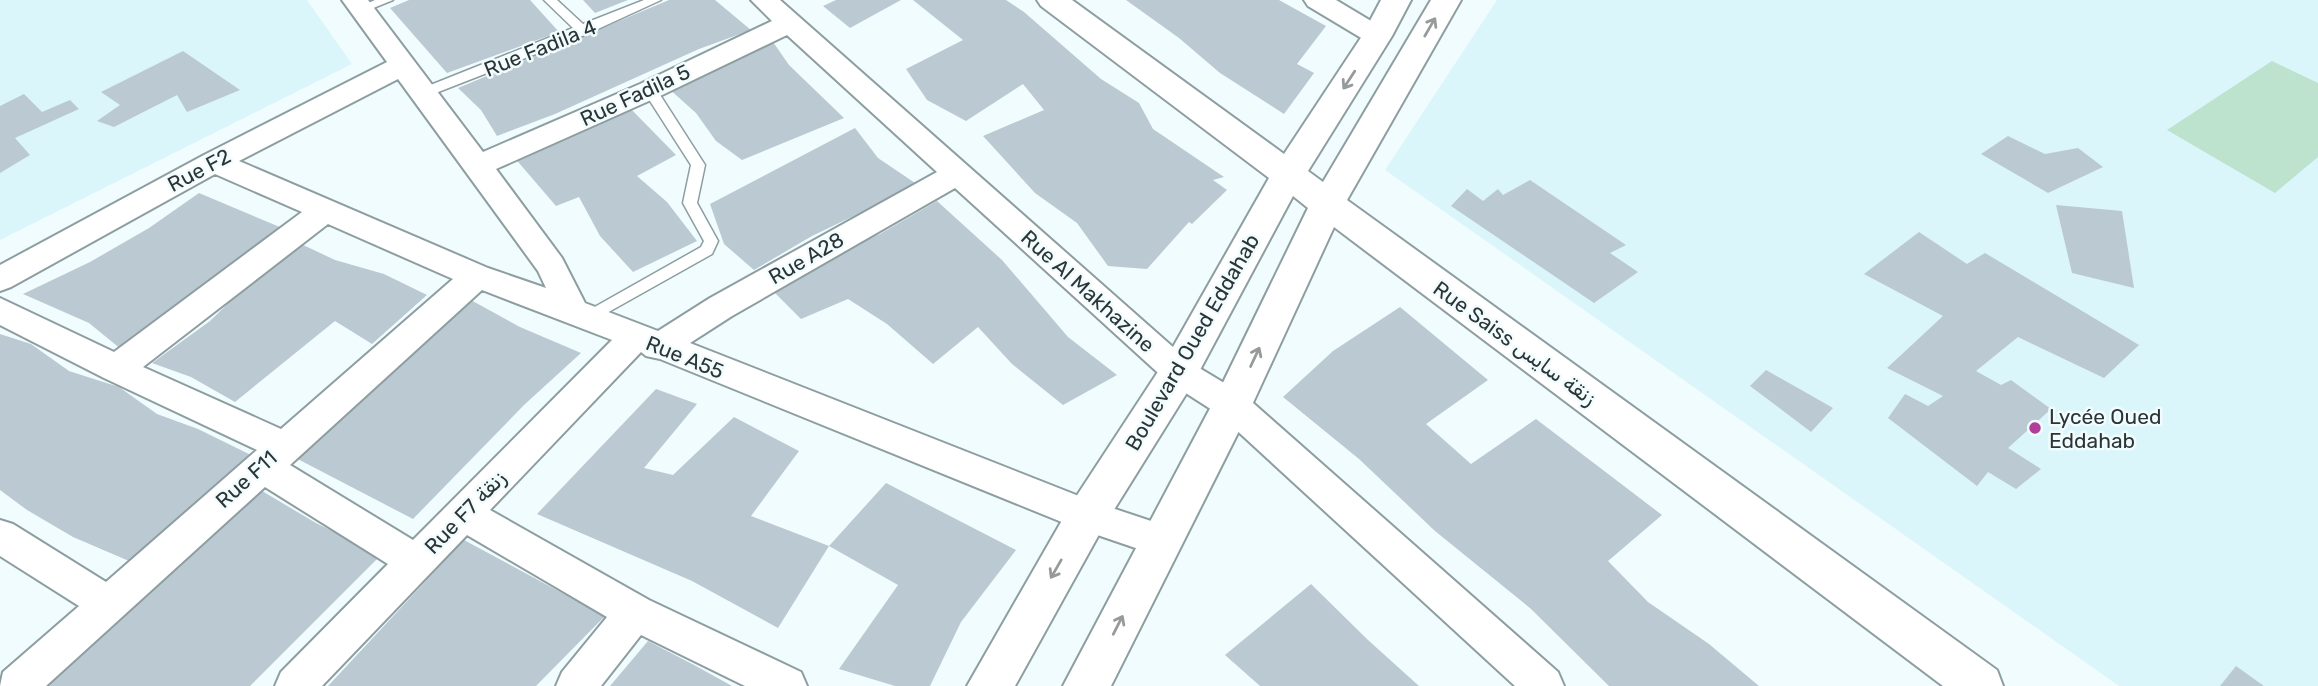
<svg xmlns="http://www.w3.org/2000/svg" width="2318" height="686" font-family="Rubik,Cairo,sans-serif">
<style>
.built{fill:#daf6fb}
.green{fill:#bde2cd}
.building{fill:#bbc9d2}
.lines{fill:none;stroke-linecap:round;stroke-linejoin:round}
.service-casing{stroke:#8d9ea1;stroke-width:3}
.minor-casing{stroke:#8d9ea1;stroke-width:4}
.tertiary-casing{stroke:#8d9ea1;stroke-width:4}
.service{fill:#fff;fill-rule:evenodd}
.minor{fill:#fff;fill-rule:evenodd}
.tertiary{fill:#fff;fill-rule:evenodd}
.oneway{stroke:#969a9a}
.poi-dot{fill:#b03f9b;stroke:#f1fcfe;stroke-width:2.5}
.labels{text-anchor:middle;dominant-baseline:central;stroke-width:5;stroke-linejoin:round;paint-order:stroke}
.street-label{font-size:21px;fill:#2d3436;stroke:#f1fcfe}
.poi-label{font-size:21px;fill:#2d3436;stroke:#f1fcfe;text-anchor:start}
</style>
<rect width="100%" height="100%" fill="#f1fcfe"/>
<!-- built -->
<path class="built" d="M0 0H307L352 64 0 240Z
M1497 0H2318V686H2119L1385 170Z"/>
<!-- green -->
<path class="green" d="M2272 61 2318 83V157L2275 193 2167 130Z"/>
<!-- building -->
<path class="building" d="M409 0H530L559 32 447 73 390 8Z
M583 0H628L595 13Z
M669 0H715L751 30 699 49 555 114 497 136 481 110 458 88Z
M836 0H901L850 28 823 6Z
M913 0H1006L1024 12 1101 79 1139 103 1153 129 1224 177 1213 180 1227 190 1192 224 1189 222 1147 269 1108 266 1077 223 1035 193 983 136 1044 110 1023 84 966 121 927 100 906 69 963 40Z
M1126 0H1279L1326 26 1297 64 1314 73 1284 114 1220 73 1179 38Z
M773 42 789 65 844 118 742 160 716 141 696 113 668 88Z
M183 51 240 90 187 112 177 95 114 127 97 121 120 105 101 92Z
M24 94 42 112 70 100 79 109 15 138 30 155 0 173V106Z
M630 108 676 155 637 176 667 202 697 241 633 272 600 236 579 197 556 206 513 156Z
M855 128 878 158 918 185 812 236 754 270 724 244 710 204Z
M2008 136 2045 154 2078 148 2103 167 2048 193 1981 154Z
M1530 180 1626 245 1610 253 1638 272 1594 303 1451 206 1467 189 1483 201 1498 189 1503 195Z
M199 193 287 230 122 350 89 323 23 294 90 262 149 228Z
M937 201 1002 260 1068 337 1117 375 1063 405 1012 364 978 327 933 364 887 324 848 299 801 319 770 288 836 253 880 234Z
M2056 205 2122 211 2134 288 2072 273Z
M1919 232 1967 264 1985 253 2139 345 2104 378 2018 337 1976 371 2001 385 2011 380 2051 409 2008 448 2041 469 2016 489 1988 472 1977 486 1888 418 1905 394 1928 406 1943 396 1887 368 1943 316 1864 274Z
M301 244 335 260 384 274 427 295 372 344 335 321 235 402 191 377 152 363 210 321 250 282Z
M469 299 520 327 581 353 524 405 413 519 290 455Z
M1400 307 1488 380 1426 424 1471 464 1536 419 1662 515 1608 561 1648 602 1709 644 1759 686H1609L1530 608 1435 531 1359 459 1283 397 1333 351Z
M0 334 31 344 69 371 119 387 157 414 198 429 251 455 136 564 73 537 27 510 0 490Z
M1766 370 1833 408 1811 432 1750 386Z
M656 389 697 404 644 468 673 475 734 417 799 451 751 516 829 546 778 628 692 581 537 514Z
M886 483 1016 550 961 622 930 686H895L839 669 898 585 829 546Z
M257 488 316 523 381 555 250 686H29Z
M464 540 605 616 536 686H328Z
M1311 584 1368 640 1419 686H1260L1225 655Z
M648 641 696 666 732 686H610Z
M2236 666 2264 686H2220Z"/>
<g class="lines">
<defs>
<path id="service" d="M375 0H393L361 13 355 9Z
M544 0H557L583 24 644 0H661L587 34 428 96H418V90L573 28Z
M650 86 655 87 705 165 697 203 718 241 712 254 589 323 584 321 581 317 584 313 701 247 704 241 683 203 691 165 643 90Z"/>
<path id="minor" d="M342 0H368L483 152 640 84 772 21 751 0H780L1191 363 1244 395 1558 672 1564 686H1515L1220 415 1167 381 955 188 732 316 690 343 1094 502 1175 529 1181 541 1175 553 1162 557 1074 527 660 359 646 356 641 352 490 510 649 600 801 672 807 686H745L641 635 601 686H556L562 672 607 617 467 535 322 686H275L281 672 388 564 265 487 46 686H0L3 672 79 606 0 556V520L13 524 106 582 257 450 104 378 0 325V298L114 352 302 212 215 174 11 287 0 291V265L204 155 387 62ZM787 35 937 172 710 298 658 331 585 303 562 258 496 169 660 96ZM398 79 538 271 546 288 488 268 239 161ZM328 224 453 279 281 429 143 367ZM482 290 612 340 413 540 290 465Z
M1304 0H1336L1386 30 1390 36 1386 42 1377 44 1368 42 1308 6Z"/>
<path id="tertiary" d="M1037 0H1072L1284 154 1362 36 1381 0H1411L1392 36 1308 171 1323 182 1431 0H1461L1347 200 1997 670 2003 686H1943L1334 227 1252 405 1111 686H1063L1215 399 1308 208 1293 196 1193 383 1102 529 1015 686H967L1072 503 1165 361 1269 178 1041 6Z"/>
</defs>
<!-- service casing -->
<use href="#service" class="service-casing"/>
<!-- minor casing -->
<use href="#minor" class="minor-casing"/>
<!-- tertiary casing -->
<use href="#tertiary" class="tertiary-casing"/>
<!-- service -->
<use href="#service" class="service"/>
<!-- minor -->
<use href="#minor" class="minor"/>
<!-- tertiary -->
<use href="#tertiary" class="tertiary"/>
</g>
<!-- one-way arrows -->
<defs><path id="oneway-shaft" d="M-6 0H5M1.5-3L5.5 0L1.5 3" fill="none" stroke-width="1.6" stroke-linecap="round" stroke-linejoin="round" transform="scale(1.75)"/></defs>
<g class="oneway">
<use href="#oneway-shaft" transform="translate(1430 27) rotate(-60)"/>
<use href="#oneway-shaft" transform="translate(1349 80) rotate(123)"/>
<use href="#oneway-shaft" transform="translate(1255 357) rotate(-65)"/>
<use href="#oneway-shaft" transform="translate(1056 569) rotate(120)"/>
<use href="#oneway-shaft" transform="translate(1118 625) rotate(-63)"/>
</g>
<!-- markers -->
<circle class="poi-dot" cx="2035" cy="428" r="7"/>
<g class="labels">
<!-- street labels -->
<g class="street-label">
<text transform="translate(540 48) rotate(-22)">Rue Fadila 4</text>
<text transform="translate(635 95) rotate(-25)">Rue Fadila 5</text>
<text transform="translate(199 170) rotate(-28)">Rue F2</text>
<text transform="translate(806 258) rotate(-30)">Rue A28</text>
<text transform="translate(1088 291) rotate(42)">Rue Al Makhazine</text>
<text transform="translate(1192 342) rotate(-60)">Boulevard Oued Eddahab</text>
<text transform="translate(1515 343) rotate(36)">Rue Saiss زنقة سايس</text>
<text transform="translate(685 357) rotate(22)">Rue A55</text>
<text transform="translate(246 479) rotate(-42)">Rue F11</text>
<text transform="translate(465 512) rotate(-46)">Rue F7 زنقة</text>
</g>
<!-- poi labels -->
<g class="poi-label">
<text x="2049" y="416">Lycée Oued<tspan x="2049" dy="24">Eddahab</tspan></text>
</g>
</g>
</svg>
